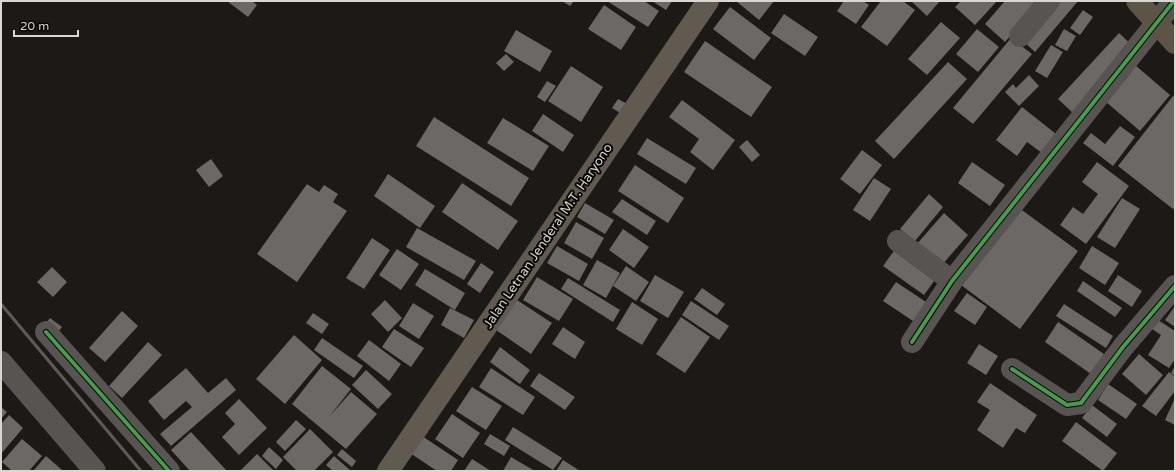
<svg xmlns="http://www.w3.org/2000/svg" width="1176" height="472" font-family="'Varela Round',sans-serif">
<style>
.building{fill:#6b6865}
.lines{fill:none;stroke-linecap:round;stroke-linejoin:round}
.minor{stroke:#575452;stroke-width:22}
.major{stroke:#605a51;stroke-width:22}
.highway{stroke:#5c5447;stroke-width:22}
.rail{stroke:#5d5a58;stroke-width:3}
.cycleway-casing{stroke:#080604;stroke-width:6}
.cycleway{stroke:#469c4c;stroke-width:4}
.labels{text-anchor:middle;dominant-baseline:central;stroke-width:4;stroke-linejoin:round;paint-order:stroke}
.street-label{font-size:13px;fill:#dad6d0;stroke:#080604}
</style>
<rect width="100%" height="100%" fill="#1c1916"/>
<!-- building -->
<path class="building" d="M227 1H252L257 5 248 17Z
M562 1H574L570 6Z
M607 1H644L659 11 648 27Z
M652 1H672L666 10Z
M736 1H774L759 20Z
M844 1H863L869 5 856 24 837 11Z
M881 1H903L915 10 887 46 861 27Z
M911 1H940L927 16Z
M961 1H997L975 25 955 7Z
M1005 1H1041L1005 42 985 24Z
M1055 1H1078L1035 52 1022 40Z
M604 5 636 27 621 50 588 29Z
M730 7 771 38 754 60 713 29Z
M1083 10 1093 17 1080 35 1070 28Z
M784 14 818 37 805 56 771 33Z
M941 22 960 38 927 75 908 59Z
M977 29 999 47 978 72 956 54Z
M1064 29 1076 36 1067 51 1055 45Z
M516 30 552 51 540 72 504 51Z
M1119 33 1135 48 1074 114 1058 99Z
M1011 38 1032 54 973 124 953 108Z
M705 41 772 87 751 117 684 72Z
M1051 45 1063 52 1047 78 1035 71Z
M506 54 514 62 504 71 496 63Z
M948 62 967 79 894 159 875 141Z
M1135 65 1170 95 1140 131 1105 101Z
M571 66 603 87 581 122 548 101Z
M1029 75 1039 86 1019 106 1005 92 1013 84 1016 88Z
M547 81 556 86 545 102 537 97Z
M1173 96 1175 97V207L1173 209 1118 166Z
M618 99 633 107 627 117 612 108Z
M682 100 735 140 713 170 690 152 699 139 669 117Z
M1022 107 1056 134 1042 153 1027 142 1017 156 996 140Z
M543 114 574 135 563 152 532 131Z
M434 117 529 178 511 206 416 146Z
M503 118 549 146 533 171 487 143Z
M1120 126 1135 137 1113 166 1083 143 1091 133 1105 144Z
M647 138 696 168 686 184 637 154Z
M747 140 760 155 752 162 739 147Z
M862 150 882 165 860 194 840 179Z
M211 159 223 176 209 187 196 170Z
M972 162 1005 185 990 206 958 183Z
M1097 162 1129 186 1086 244 1060 225 1073 207 1083 214 1098 194 1082 182Z
M635 165 684 198 668 223 618 191Z
M388 174 435 206 420 228 374 196Z
M874 178 891 189 870 221 853 210Z
M462 183 518 221 498 250 442 212Z
M307 184 319 192 324 185 338 194 333 202 347 211 297 282 257 254Z
M929 194 943 207 915 241 900 229Z
M1122 198 1140 209 1115 248 1097 237Z
M622 199 656 221 647 235 612 212Z
M585 203 614 220 605 234 577 217Z
M1015 205 1078 251 1020 329 957 282Z
M944 213 968 235 941 266 916 245Z
M576 222 604 238 592 259 564 243Z
M417 228 476 261 464 280 406 247Z
M623 229 649 247 634 268 609 250Z
M372 238 390 250 364 289 346 278Z
M557 246 588 264 579 281 547 263Z
M1092 246 1119 263 1105 285 1079 268Z
M896 248 937 277 924 295 883 266Z
M397 249 419 264 401 290 379 275Z
M597 260 620 273 606 298 583 285Z
M481 263 494 272 480 293 467 284Z
M626 266 649 282 636 301 613 286Z
M52 267 67 282 53 297 37 282Z
M425 269 465 293 455 310 415 285Z
M655 275 684 292 668 318 640 301Z
M1118 275 1142 291 1132 307 1108 291Z
M537 277 573 299 559 321 523 300Z
M568 278 620 310 613 322 561 289Z
M1083 281 1122 308 1115 317 1077 291Z
M896 282 932 306 919 325 883 301Z
M702 288 725 304 717 315 694 299Z
M967 293 987 307 975 325 954 311Z
M385 300 402 318 388 332 371 314Z
M517 300 552 323 531 354 496 330Z
M691 301 729 326 719 340 682 315Z
M632 302 658 319 642 345 616 329Z
M413 303 434 316 419 339 399 326Z
M1064 304 1113 336 1106 348 1056 316Z
M1175 306V327L1165 320Z
M450 308 474 320 464 338 441 325Z
M122 311 138 326 105 362 89 348Z
M313 313 329 324 322 334 306 323Z
M681 317 710 337 685 373 656 354Z
M50 318 62 327 55 336 43 327Z
M1158 320 1175 331V359L1169 368 1148 355 1161 335 1152 329Z
M1058 322 1104 354 1091 374 1045 342Z
M563 327 585 342 575 359 552 344Z
M394 329 424 348 411 367 382 347Z
M294 335 322 360 285 404 256 379Z
M322 338 363 366 354 378 314 350Z
M369 340 401 364 389 381 357 356Z
M148 342 162 355 122 398 109 386Z
M979 344 998 356 986 375 967 363Z
M500 347 530 370 520 384 490 362Z
M1139 354 1163 375 1146 395 1122 374Z
M322 366 351 389 329 417 351 392 377 414 346 449 292 404Z
M1175 366V376L1171 373Z
M186 368 208 393 226 378 236 390 171 446 160 434 192 407 186 401 164 420 148 401Z
M491 368 535 397 523 415 479 387Z
M366 370 392 394 378 409 352 385Z
M1169 372 1175 377V391L1156 416 1142 406Z
M539 373 575 397 565 410 530 386Z
M990 383 1037 415 1025 433 1016 428 1003 448 977 430 990 410 977 402Z
M1108 384 1137 404 1126 419 1098 400Z
M472 387 502 406 486 430 456 411Z
M1175 398V425L1165 420Z
M239 399 267 428 239 455 222 437 235 424 225 413Z
M1092 405 1117 424 1107 437 1082 418Z
M1 407 7 412 1 419Z
M452 414 480 433 463 458 435 439Z
M9 415 23 428 1 454V424Z
M296 420 306 429 285 451 276 442Z
M1076 422 1117 453 1103 471 1062 441Z
M513 427 562 458 553 470 505 440Z
M310 429 333 452 314 471H297L283 457Z
M191 432 227 471H190L171 450Z
M490 434 510 446 504 456 484 444Z
M422 436 458 460 451 471H437L410 453Z
M22 439 42 456 29 471H12L2 462Z
M269 447 283 460 276 469 262 456Z
M342 449 356 461 352 467 337 455Z
M257 454 274 471H240Z
M46 456 62 470 61 471H33Z
M334 456 351 471H333L326 465Z
M511 457 535 471H503Z
M472 459 491 471H464Z
M563 460 580 471H556Z"/>
<g class="lines">
<!-- minor -->
<path class="minor" d="M1020 36 1049 1
M898 241 952 281
M46 332 169 471
M912 342 952 281 1174 1
M1 362 95 471
M1012 369 1067 405 1081 403 1123 347 1175 286"/>
<!-- major -->
<path class="major" d="M388 471 708 1"/>
<!-- highway -->
<path class="highway" d="M1137 1 1175 43"/>
<!-- rail -->
<path class="rail" d="M1 304 141 471"/>
<defs>
<path id="cycleway" d="M46 332 169 471
M912 342 952 281 1174 1
M1012 369 1067 405 1081 403 1123 347 1175 286"/>
</defs>
<!-- cycleway casing -->
<use href="#cycleway" class="cycleway-casing"/>
<!-- cycleway -->
<use href="#cycleway" class="cycleway"/>
</g>
<g class="labels">
<!-- street labels -->
<g class="street-label">
<text transform="translate(548 236) rotate(-56)">Jalan Letnan Jenderal M.T. Haryono</text>
</g>
</g>
<!-- border -->
<rect width="1176" height="472" fill="none" stroke="#dad6d0" stroke-width="4"/>
<!-- scale -->
<path d="M14 30v6h64v-6" fill="none" stroke="#dad6d0" stroke-width="2"/>
<text x="20" y="30" font-size="12" fill="#dad6d0" stroke="#080604" stroke-width="3" paint-order="stroke">20 m</text>
</svg>
